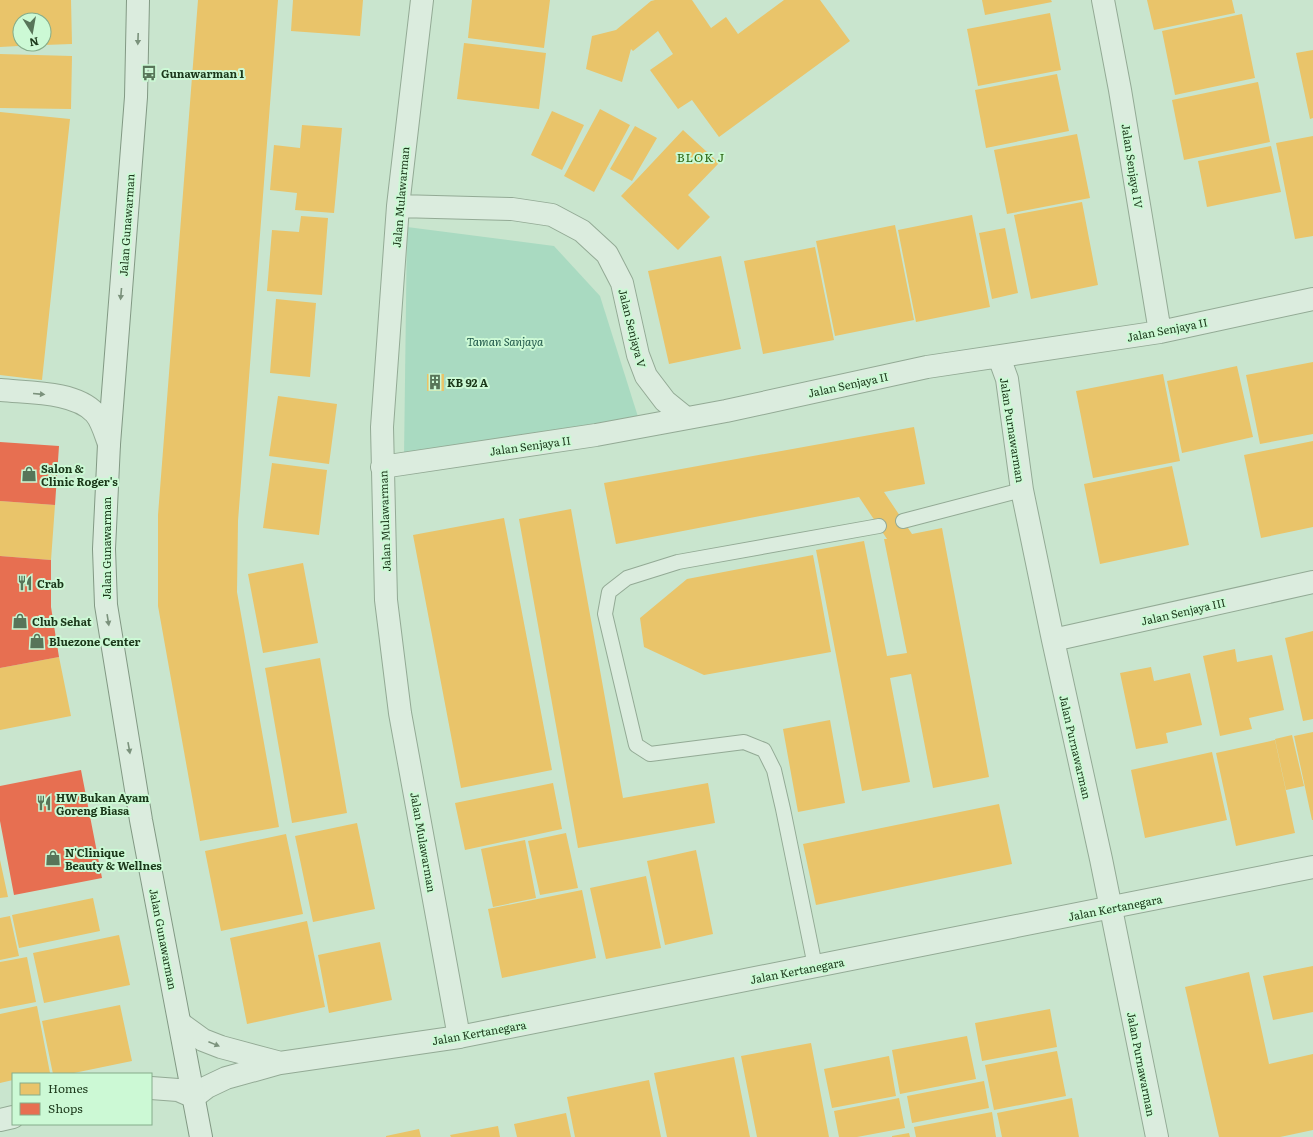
<svg xmlns="http://www.w3.org/2000/svg" width="1313" height="1137" font-family="Literata,serif">
<style>
.green{fill:#a9dac1}
.homes{fill:#e9c46a}
.shops{fill:#e76f51}
.lines{fill:none;stroke-linecap:round;stroke-linejoin:round}
.service-casing{stroke:#93aa95;stroke-width:16}
.minor-casing{stroke:#93aa95;stroke-width:24}
.tertiary-casing{stroke:#93aa95;stroke-width:24}
.secondary-casing{stroke:#829984;stroke-width:24}
.service{stroke:#dbecde;stroke-width:14}
.minor{stroke:#dbecde;stroke-width:22}
.tertiary{stroke:#dbecde;stroke-width:22}
.secondary{stroke:#dbecde;stroke-width:22}
.oneway{fill:#7b927c}
.labels{text-anchor:middle;dominant-baseline:central;stroke-width:4;stroke-linejoin:round;paint-order:stroke}
.poi-label{font-size:11px;font-weight:bold;fill:#1b381a;stroke:#ccf9d5;text-anchor:start}
.street-label{font-size:11px;fill:#1b381a;stroke:#ccf9d5}
.park-label{font-size:11px;font-style:italic;fill:#1f5749;stroke:#ccf9d5}
.neighbourhood-label{font-size:12px;letter-spacing:1px;fill:#2e6915;stroke:#ccf9d5}
</style>
<rect width="100%" height="100%" fill="#c9e5ce"/>
<!-- green -->
<path class="green" d="M407 227 554 246 600 296 639 420 404 458Z"/>
<!-- homes -->
<path class="homes" d="M0 0H71L72 44 44 45V20H20V44L37 45 0 47Z
M198 0H278L238 521 237 592 279 827 200 841 158 606V515Z
M293 0H363L360 36 291 31Z
M472 0H550L544 48 468 38Z
M655 0H692L711 28 726 17 738 34 784 0H820L850 41 719 137 692 100 678 109 650 70 673 54 658 31 633 51 631 49 622 82 586 69 592 36 616 30 651 1Z
M982 0H1051L1052 2 985 15Z
M1147 0H1232L1235 13 1154 30Z
M1050 13 1061 70 978 86 967 29Z
M1242 14 1255 78 1175 95 1162 31Z
M464 43 546 53 539 109 457 99Z
M1313 50V118L1310 119 1296 53Z
M0 54 72 56 71 109 0 108Z
M1057 74 1069 131 986 148 975 90Z
M1258 82 1270 142 1184 160 1172 100Z
M600 109 630 125 594 192 564 176Z
M552 111 584 125 562 170 531 155Z
M0 112 70 119 42 380 0 375Z
M302 125 342 128 334 213 295 210 297 193 270 190 274 145 300 148Z
M635 126 657 138 632 181 610 169Z
M683 130 719 163 688 195 710 217 678 250 621 196Z
M1077 134 1090 198 1007 214 994 150Z
M1313 136V236L1295 239 1276 143Z
M1271 146 1281 192 1207 207 1198 161Z
M1082 202 1098 285 1031 299 1014 215Z
M972 215 990 307 916 322 898 230Z
M301 216 328 218 322 295 267 291 272 230 299 232Z
M895 225 914 320 835 336 816 241Z
M1005 228 1018 293 992 299 979 233Z
M815 247 834 340 763 354 744 261Z
M721 256 741 349 669 364 648 271Z
M276 299 316 303 310 377 270 373Z
M1313 362V434L1260 444 1246 375Z
M1237 366 1253 437 1182 453 1167 381Z
M427 374H444V391H427Z
M1163 374 1180 461 1093 478 1076 391Z
M278 396 337 404 329 464 269 456Z
M914 427 925 484 884 492 912 534 942 528 989 777 933 788 911 674 890 678 910 782 862 791 816 550 864 541 887 656 907 653 884 539H887L859 497 616 544 604 483Z
M1313 441V527L1261 538 1244 455Z
M272 463 327 470 319 535 263 528Z
M1172 466 1189 545 1100 564 1084 484Z
M0 501 55 505 51 560 0 556Z
M571 509 623 798 708 783 715 823 578 848 519 519Z
M504 518 552 770 461 788 413 535Z
M813 555 831 652 704 675 644 647 640 618 687 579Z
M303 563 318 643 263 653 248 574Z
M1313 631V719L1303 721 1285 638Z
M1235 649 1237 662 1272 655 1284 710 1249 718 1252 729 1220 736 1203 656Z
M59 657 71 716 0 730V668Z
M320 658 347 813 292 823 265 668Z
M1151 667 1154 681 1190 673 1202 725 1166 733 1168 743 1136 749 1120 673Z
M830 720 845 803 798 812 783 729Z
M1313 732V820H1312L1294 736Z
M1292 735 1304 786 1286 790 1275 739Z
M1275 740 1295 833 1236 846 1216 753Z
M1212 752 1227 820 1145 838 1131 770Z
M553 783 562 829 465 850 455 803Z
M999 804 1012 864 816 905 803 844Z
M357 823 375 909 313 922 295 836Z
M566 833 578 888 540 895 528 841Z
M286 834 303 914 221 931 205 851Z
M525 840 536 898 493 907 481 849Z
M696 850 713 934 665 945 647 861Z
M0 860 8 897 0 898Z
M646 876 661 948 606 959 590 888Z
M582 890 596 958 502 978 488 909Z
M93 898 100 931 19 948 12 915Z
M10 916 19 956 0 960V918Z
M307 921 325 1007 247 1024 230 938Z
M119 935 130 985 44 1003 33 953Z
M380 942 392 1000 329 1013 318 955Z
M27 957 36 1002 0 1009V962Z
M1313 966V1012L1273 1020 1263 976Z
M1249 972 1269 1064 1313 1054V1130L1280 1137H1219L1185 987Z
M120 1005 132 1061 69 1074H53L42 1021Z
M37 1006 50 1073 13 1074V1080L0 1083V1014Z
M1050 1009 1057 1047 982 1061 975 1023Z
M967 1036 976 1079 900 1094 892 1050Z
M811 1043 829 1137H757L741 1056Z
M1057 1051 1066 1096 994 1110 985 1065Z
M889 1056 896 1096 832 1108 824 1069Z
M734 1057 750 1137H667L654 1073Z
M649 1080 661 1137H575L567 1097Z
M984 1081 989 1108 912 1123 907 1096Z
M899 1098 905 1128 857 1137H839L834 1111Z
M1072 1098 1079 1137H1002L997 1113Z
M992 1112 996 1137H916L914 1127Z
M566 1113 571 1137H517L514 1124Z
M498 1126 500 1137H451L450 1135Z
M419 1129 421 1137H386V1136Z
M909 1133 910 1137H892V1136Z"/>
<!-- shops -->
<path class="shops" d="M0 442 59 446 55 505 0 501Z
M0 556 51 560V607L59 657 0 668Z
M81 770 102 878 14 895 0 821V786Z"/>
<g class="lines">
<defs>
<path id="service" d="M903 521 1022 490
M815 966 783 809 774 770 764 750 744 742 650 754 636 745 605 614 609 592 627 578 678 562 879 526"/>
<path id="minor" d="M422 0 398 206 382 427 386 600 400 713 459 1037
M1103 0 1120 90 1160 332
M398 206 512 209 552 215 582 231 607 254 622 283 638 355 646 376 665 401 686 418
M999 357 1007 379 1022 490 1053 640 1101 859 1157 1137
M0 390C28 393 75 391 95 413 102 421 105 433 109 444
M382 467 596 435 726 411 927 367 1160 332 1313 299
M1053 640 1313 582"/>
<path id="tertiary" d="M181 1024 203 1040 221 1047 277 1062
M151 1088 178 1090 194 1097 207 1087 226 1078 280 1063 459 1037 1313 867
M0 1120 13 1117"/>
<path id="secondary" d="M138 0 136 97 109 444 104 549 106 605 141 820 201 1137"/>
</defs>
<!-- service casing -->
<use href="#service" class="service-casing"/>
<!-- minor casing -->
<use href="#minor" class="minor-casing"/>
<!-- tertiary casing -->
<use href="#tertiary" class="tertiary-casing"/>
<!-- secondary casing -->
<use href="#secondary" class="secondary-casing"/>
<!-- service -->
<use href="#service" class="service"/>
<!-- minor -->
<use href="#minor" class="minor"/>
<!-- tertiary -->
<use href="#tertiary" class="tertiary"/>
<!-- secondary -->
<use href="#secondary" class="secondary"/>
</g>
<!-- one-way arrows -->
<defs><path id="oneway-solid" d="M-6-.8H1V-3.2L6.5 0L1 3.2V.8H-6Z"/></defs>
<g class="oneway">
<use href="#oneway-solid" transform="translate(138 39) rotate(92)"/>
<use href="#oneway-solid" transform="translate(121 294) rotate(95)"/>
<use href="#oneway-solid" transform="translate(39 394) rotate(5)"/>
<use href="#oneway-solid" transform="translate(108 620) rotate(81)"/>
<use href="#oneway-solid" transform="translate(129 748) rotate(80)"/>
<use href="#oneway-solid" transform="translate(214 1044) rotate(22)"/>
</g>
<!-- icons -->
<defs>
<symbol id="bus-bare" viewBox="-9 -9 18 18"><path d="M-5-6H5V4H4V6H2V4H-2V6H-4V4H-5ZM-3.5-4V0h7V-4ZM-3.5 1.2v1.5H-2V1.2ZM2 1.2v1.5H3.5V1.2Z" fill="#587559" stroke="#ccf9d5" stroke-width="2.5" paint-order="stroke"/></symbol>
<symbol id="building-bare" viewBox="-9 -9 18 18"><path d="M-4-6H4V6H1V3H-1V6H-4ZM-2.5-4.3h1.7v1.8h-1.7ZM.8-4.3h1.7v1.8H.8ZM-2.5-1h1.7V.8h-1.7ZM.8-1h1.7V.8H.8Z" fill="#587559" stroke="#ccf9d5" stroke-width="2.5" paint-order="stroke"/></symbol>
<symbol id="shop-bare" viewBox="-9 -9 18 18"><path d="M-5-2.5h2.3a2.7 3.5 0 0 1 5.4 0H5L5.5 6h-11ZM-1.5-2.5h3a1.5 2.3 0 0 0-3 0Z" fill="#587559" stroke="#ccf9d5" stroke-width="2.5" paint-order="stroke"/></symbol>
<symbol id="restaurant-bare" viewBox="-9 -9 18 18"><path d="M-5-6h1v4h1v-4h1v4h1v-4h1v5L-1.5 .5V6h-2V.5L-5-1ZM5-6V6H3V1.5H1.5Q1.5-4 5-6Z" fill="#587559" stroke="#ccf9d5" stroke-width="2.5" paint-order="stroke"/></symbol>
</defs>
<g fill-rule="evenodd">
<use href="#bus-bare" x="138" y="62" width="22" height="22"/>
<use href="#building-bare" x="424" y="371" width="22" height="22"/>
<use href="#shop-bare" x="18" y="463" width="22" height="22"/>
<use href="#restaurant-bare" x="14" y="572" width="22" height="22"/>
<use href="#shop-bare" x="9" y="610" width="22" height="22"/>
<use href="#shop-bare" x="26" y="630" width="22" height="22"/>
<use href="#restaurant-bare" x="33" y="792" width="22" height="22"/>
<use href="#shop-bare" x="42" y="847" width="22" height="22"/>
</g>
<g class="labels">
<!-- poi labels -->
<g class="poi-label">
<text x="161" y="73">Gunawarman 1</text>
<text x="447" y="382">KB 92 A</text>
<text x="41" y="468">Salon &amp;<tspan x="41" dy="13">Clinic Roger's</tspan></text>
<text x="37" y="583">Crab</text>
<text x="32" y="621">Club Sehat</text>
<text x="49" y="641">Bluezone Center</text>
<text x="56" y="797">HW Bukan Ayam<tspan x="56" dy="13">Goreng Biasa</tspan></text>
<text x="65" y="852">N'Clinique<tspan x="65" dy="13">Beauty &amp; Wellnes</tspan></text>
</g>
<!-- street labels -->
<g class="street-label">
<text transform="translate(1133 166) rotate(81)">Jalan Senjaya IV</text>
<text transform="translate(400 197) rotate(-85)">Jalan Mulawarman</text>
<text transform="translate(126 225) rotate(-86)">Jalan Gunawarman</text>
<text transform="translate(633 328) rotate(76)">Jalan Senjaya V</text>
<text transform="translate(1167 329) rotate(-11)">Jalan Senjaya II</text>
<text transform="translate(848 384) rotate(-12)">Jalan Senjaya II</text>
<text transform="translate(1013 430) rotate(81)">Jalan Purnawarman</text>
<text transform="translate(530 445) rotate(-8)">Jalan Senjaya II</text>
<text transform="translate(384 521) rotate(-92)">Jalan Mulawarman</text>
<text transform="translate(106 548) rotate(-90)">Jalan Gunawarman</text>
<text transform="translate(1183 611) rotate(-13)">Jalan Senjaya III</text>
<text transform="translate(1076 747) rotate(77)">Jalan Purnawarman</text>
<text transform="translate(424 842) rotate(80)">Jalan Mulawarman</text>
<text transform="translate(1115 907) rotate(-11)">Jalan Kertanegara</text>
<text transform="translate(164 939) rotate(79)">Jalan Gunawarman</text>
<text transform="translate(797 970) rotate(-11)">Jalan Kertanegara</text>
<text transform="translate(479 1032) rotate(-10)">Jalan Kertanegara</text>
<text transform="translate(1142 1064) rotate(79)">Jalan Purnawarman</text>
</g>
<!-- park labels -->
<g class="park-label">
<text x="505" y="341">Taman Sanjaya</text>
</g>
<!-- neighbourhood labels -->
<g class="neighbourhood-label">
<text x="701" y="157">BLOK J</text>
</g>
</g>
<!-- legend -->
<rect x="12" y="1073" width="140" height="52" fill="#ccf9d5" stroke="#85ac8a"/>
<rect x="20" y="1083" width="20" height="12" fill="#e9c46a" stroke="#85ac8a"/>
<text x="48" y="1093" font-size="12" fill="#1b381a">Homes</text>
<rect x="20" y="1103" width="20" height="12" fill="#e76f51" stroke="#85ac8a"/>
<text x="48" y="1113" font-size="12" fill="#1b381a">Shops</text>
<!-- north arrow -->
<g transform="translate(32 32) rotate(169)"><circle r="19" fill="#ccf9d5" stroke="#85ac8a"/>
<path d="M0-3L7 15L0 10L-7 15Z" fill="#587559"/>
<text y="-6" font-size="11" font-weight="bold" text-anchor="middle" fill="#1b381a">N</text>
</g>
</svg>
